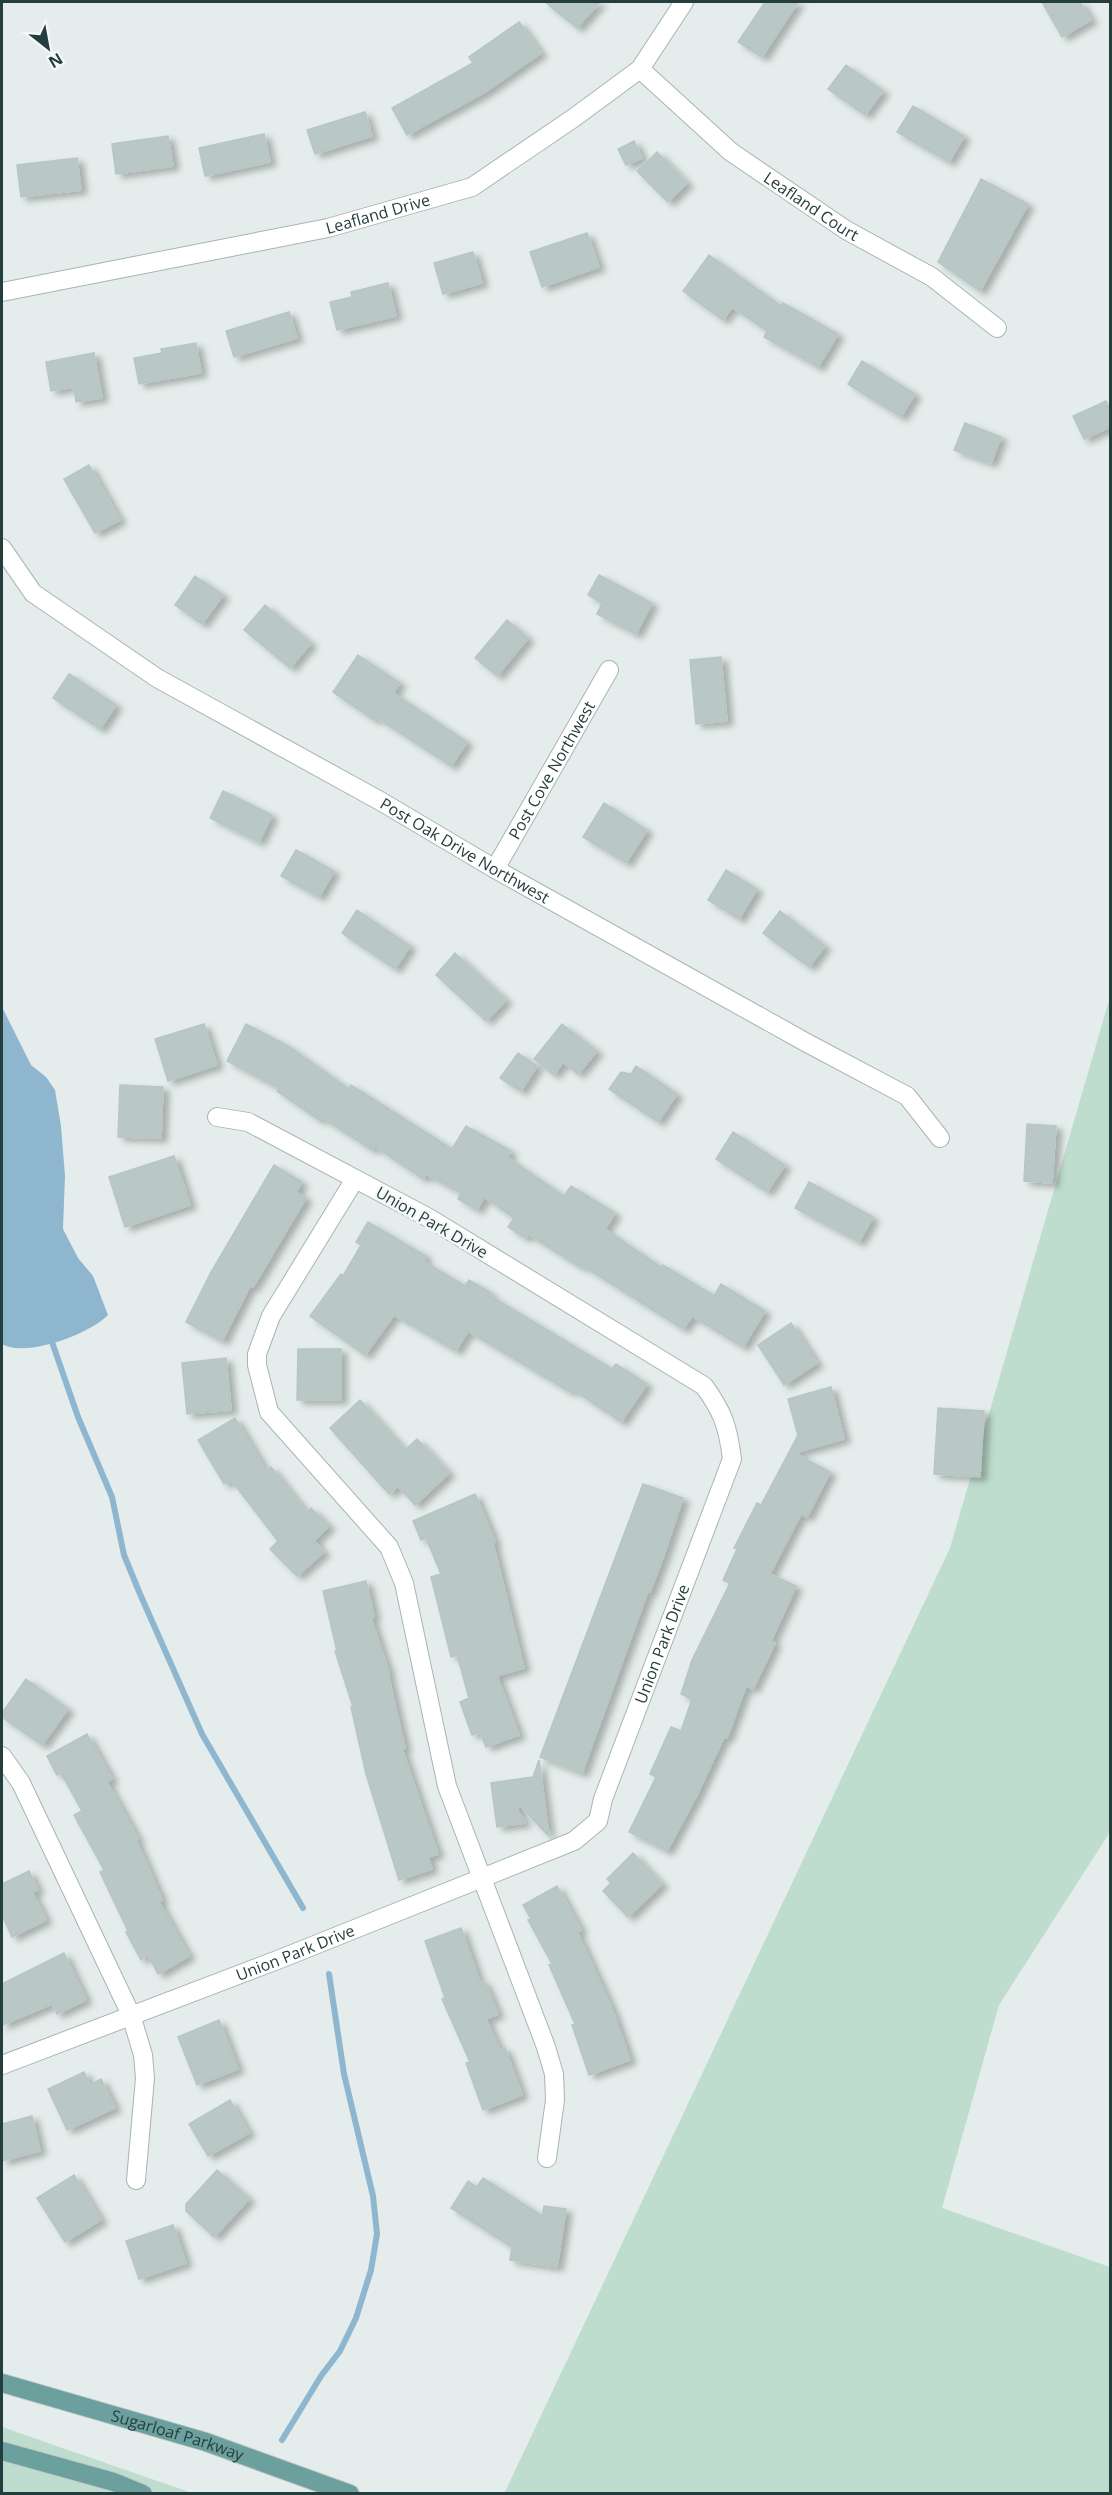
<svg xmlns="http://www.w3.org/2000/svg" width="1112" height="2495" font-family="'Open Sans',sans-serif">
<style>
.green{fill:#beddce}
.water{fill:#8fb6cf}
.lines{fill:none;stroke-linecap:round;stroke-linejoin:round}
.stream{stroke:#8fb6cf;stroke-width:6}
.building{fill:#b9c8c5;stroke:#b7c6c4;stroke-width:1.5;filter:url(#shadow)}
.minor-casing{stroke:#a7b5b3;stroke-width:20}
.major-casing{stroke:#c2c9c9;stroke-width:20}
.minor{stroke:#fff;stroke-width:18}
.major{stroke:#6ba09f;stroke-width:18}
.labels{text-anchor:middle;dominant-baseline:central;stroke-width:5;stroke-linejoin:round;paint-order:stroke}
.street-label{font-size:16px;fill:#243e3d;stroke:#f4f9f8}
</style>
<defs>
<filter id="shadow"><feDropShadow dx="6" dy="4" stdDeviation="3" flood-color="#0004"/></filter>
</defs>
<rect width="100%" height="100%" fill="#e4edeb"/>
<!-- green -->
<path class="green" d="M1110 997V1832L999 2005 942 2208 1110 2267V2493L504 2494 950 1548Z
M2 2427 192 2493H2Z"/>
<!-- water -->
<path class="water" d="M2 1007 31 1065 46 1077 55 1090 61 1126 65 1176 63 1229 78 1258 93 1276 108 1315C90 1334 26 1358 2 1344Z"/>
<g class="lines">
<!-- stream -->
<path class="stream" d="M52 1342 78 1417 112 1497 124 1555 140 1594 202 1734 303 1908
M282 2440 321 2376 340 2351 356 2318 371 2270 377 2234 373 2196 344 2074 329 1974"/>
</g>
<!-- building -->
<path class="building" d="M545 2H600L577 28Z
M765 2H798L762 57 738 42Z
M1042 2H1080L1091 20 1062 37Z
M519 22 541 53 485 92 407 135 392 108 473 63 469 57Z
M846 65 883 91 865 115 828 89Z
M913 106 964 136 949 162 897 132Z
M365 112 372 136 315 154 307 130Z
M264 134 270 162 205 176 199 148Z
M168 136 173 166 116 174 112 144Z
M634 141 642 158 626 165 618 149Z
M657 152 687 183 668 202 637 171Z
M77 158 81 190 21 197 17 165Z
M981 179 1028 204 980 291 938 262Z
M587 233 599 267 542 287 530 252Z
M473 252 482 283 443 294 434 263Z
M709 255 781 306 783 303 838 334 818 367 764 337 767 331 732 307 723 320 683 291Z
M388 283 396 316 337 330 330 302 352 297 351 292Z
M289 312 297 338 234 357 226 331Z
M196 343 201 373 139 384 134 358 162 353 161 349Z
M94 353 102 398 76 402 74 387 51 391 46 362Z
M862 361 915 394 901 417 848 384Z
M1106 401 1110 410V427L1084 439 1073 416Z
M965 423 1001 437 991 463 954 450Z
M89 465 120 520 95 533 64 479Z
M599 575 652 603 636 634 597 614 602 603 588 595Z
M195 576 223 595 202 624 175 605Z
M265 605 311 643 290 668 244 630Z
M507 620 528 638 497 676 475 658Z
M358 655 400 683 393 693 467 742 451 766 376 717 374 720 333 692Z
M721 657 727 721 696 724 690 660Z
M69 674 116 705 100 729 53 698Z
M223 791 272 815 259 842 210 818Z
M604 803 647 830 626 863 583 837Z
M296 850 334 871 319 897 281 876Z
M726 870 757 889 739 919 708 900Z
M357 910 410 946 395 969 342 933Z
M780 911 825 946 809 967 763 933Z
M455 953 506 1000 486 1021 436 975Z
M204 1024 217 1065 168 1081 155 1039Z
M246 1024 288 1046 349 1089 351 1085 452 1149 466 1126 511 1151 507 1157 564 1196 571 1186 615 1213 605 1229 661 1267 663 1265 714 1296 721 1284 765 1311 743 1347 692 1316 683 1329 582 1265 580 1267 528 1234 525 1238 508 1227 514 1218 484 1197 477 1210 458 1199 461 1193 426 1174 423 1179 374 1146 372 1150 321 1117 319 1120 277 1091 279 1088 227 1061Z
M562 1024 597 1051 578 1074 563 1062 554 1075 534 1059Z
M518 1053 537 1066 521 1091 500 1078Z
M636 1066 677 1094 658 1122 609 1089 621 1072 631 1074Z
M120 1085 163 1087 161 1138 118 1137Z
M1027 1124 1056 1126 1052 1183 1024 1181Z
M733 1132 785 1165 767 1192 716 1159Z
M174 1156 190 1205 125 1227 109 1177Z
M274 1165 302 1182 296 1192 306 1198 253 1287 250 1286 222 1341 186 1322 211 1272Z
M809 1182 873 1217 859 1242 795 1208Z
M368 1222 426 1256 423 1261 465 1286 469 1280 491 1293 489 1295 612 1369 616 1364 647 1384 621 1422 572 1389 570 1392 468 1331 456 1351 394 1315 365 1355 310 1316 341 1274 343 1276 361 1245 356 1242Z
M791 1323 817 1363 784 1385 758 1345Z
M298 1349H341V1400H297Z
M226 1358 231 1410 187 1414 182 1363Z
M831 1387 844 1439 794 1453 830 1472 807 1517 801 1514 770 1574 796 1586 771 1641 775 1643 753 1689 746 1686 727 1738 724 1737 697 1795 667 1851 629 1832 656 1777 650 1774 671 1727 681 1731 692 1699 681 1694 692 1660 730 1583 723 1580 737 1549 734 1548 757 1503 761 1505 798 1435 788 1399Z
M360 1400 405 1450 417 1439 449 1473 415 1505 398 1486 389 1494 330 1428Z
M938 1408 984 1411 980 1477 934 1474Z
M235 1418 266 1471 271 1467 307 1513 311 1508 329 1526 314 1541 324 1552 297 1576 270 1549 278 1541 231 1480 224 1484 198 1440Z
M643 1484 683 1498 664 1555 650 1592 648 1591 582 1773 540 1757Z
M475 1494 495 1542 493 1543 524 1668 497 1676 519 1735 486 1747 480 1732 472 1735 460 1702 469 1698 457 1655 451 1657 431 1577 441 1574 426 1538 421 1540 413 1521Z
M366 1581 374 1617 371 1618 389 1673 388 1674 405 1748 402 1749 438 1854 428 1857 432 1869 399 1880 366 1774 351 1707H353L335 1651H337L323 1591Z
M26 1679 68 1709 42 1745 2 1717V1713Z
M87 1734 112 1779 107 1782 138 1839 136 1840 162 1900 159 1902 189 1956 158 1974 148 1955 141 1960 126 1932 128 1931 100 1872 104 1870 74 1815 82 1811 61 1773 57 1775 47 1756Z
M539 1760 549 1836 520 1806 517 1809 525 1823 497 1827 491 1783 533 1777Z
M633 1853 662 1884 628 1917 603 1891 611 1883 607 1879Z
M29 1871 38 1890 32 1892 46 1920 12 1937 2 1915V1884Z
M557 1886 581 1930 577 1932 613 2011 630 2060 589 2075 572 2025 575 2024 549 1965 552 1964 528 1920 531 1919 523 1905Z
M461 1928 480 1983 484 1981 498 2014 486 2019 500 2050 505 2048 522 2095 483 2110 466 2063 470 2062 442 1999 445 1998 425 1941Z
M64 1953 86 2000 57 2014 52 2004 2 2025V1984Z
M219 2020 238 2069 197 2085 178 2037Z
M84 2072 90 2085 101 2079 115 2108 67 2130 48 2089Z
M230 2100 249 2133 208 2156 189 2124Z
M32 2116 40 2151 2 2161V2124Z
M217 2170 249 2199 214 2237 186 2211V2204Z
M74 2175 101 2220 65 2242 37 2198Z
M483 2178 542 2216 544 2206 566 2209 557 2267 510 2260 512 2247 451 2208 468 2181 477 2187Z
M173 2225 186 2263 139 2279 126 2241Z"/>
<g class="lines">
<defs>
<g id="minor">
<path id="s1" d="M640 69 731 152 846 230 932 277 997 328"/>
<path id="s2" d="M2 292 328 228 472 187 575 117 640 69 684 2"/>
<path id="s3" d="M2 548 33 593 157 678 382 802 495 869 807 1043 907 1096 940 1138"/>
<path id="s4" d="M495 869 609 670"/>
<path d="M355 1179 271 1316 257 1354V1365L269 1412 389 1547 404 1583 447 1786 546 2047 554 2074 555 2100 547 2158"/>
<path d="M2 1756 21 1783 131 2015 143 2055 145 2078 136 2180"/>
<path id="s5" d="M2 2065 280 1959 574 1841 598 1821 603 1799 732 1459C728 1427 723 1412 704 1386L429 1218 248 1122 217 1117"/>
</g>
<g id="major">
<path id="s6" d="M2 2383 206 2442 350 2494"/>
<path d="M2 2451 114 2482 143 2494"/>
</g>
</defs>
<!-- minor casing -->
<use href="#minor" class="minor-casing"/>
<!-- major casing -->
<use href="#major" class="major-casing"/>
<!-- minor -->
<use href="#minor" class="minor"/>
<!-- major -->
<use href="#major" class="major"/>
</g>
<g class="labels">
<!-- street labels -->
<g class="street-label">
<text stroke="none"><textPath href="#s1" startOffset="220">Leafland Court</textPath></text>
<text stroke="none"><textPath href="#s2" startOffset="384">Leafland Drive</textPath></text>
<text stroke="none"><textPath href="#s4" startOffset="114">Post Cove Northwest</textPath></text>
<text stroke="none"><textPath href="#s3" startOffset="558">Post Oak Drive Northwest</textPath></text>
<text transform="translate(432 1222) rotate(30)">Union Park Drive</text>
<text stroke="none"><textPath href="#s5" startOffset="834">Union Park Drive</textPath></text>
<text stroke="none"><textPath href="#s5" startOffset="314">Union Park Drive</textPath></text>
<text stroke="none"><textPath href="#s6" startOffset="183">Sugarloaf Parkway</textPath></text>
</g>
</g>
<!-- border -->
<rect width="1112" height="2495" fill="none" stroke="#243e3d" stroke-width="6"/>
<!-- north arrow -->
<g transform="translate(48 48) rotate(149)" stroke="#f4f9f8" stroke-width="4.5" paint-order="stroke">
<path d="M0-4.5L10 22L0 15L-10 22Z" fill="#243e3d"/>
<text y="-9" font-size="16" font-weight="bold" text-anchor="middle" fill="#243e3d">N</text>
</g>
</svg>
